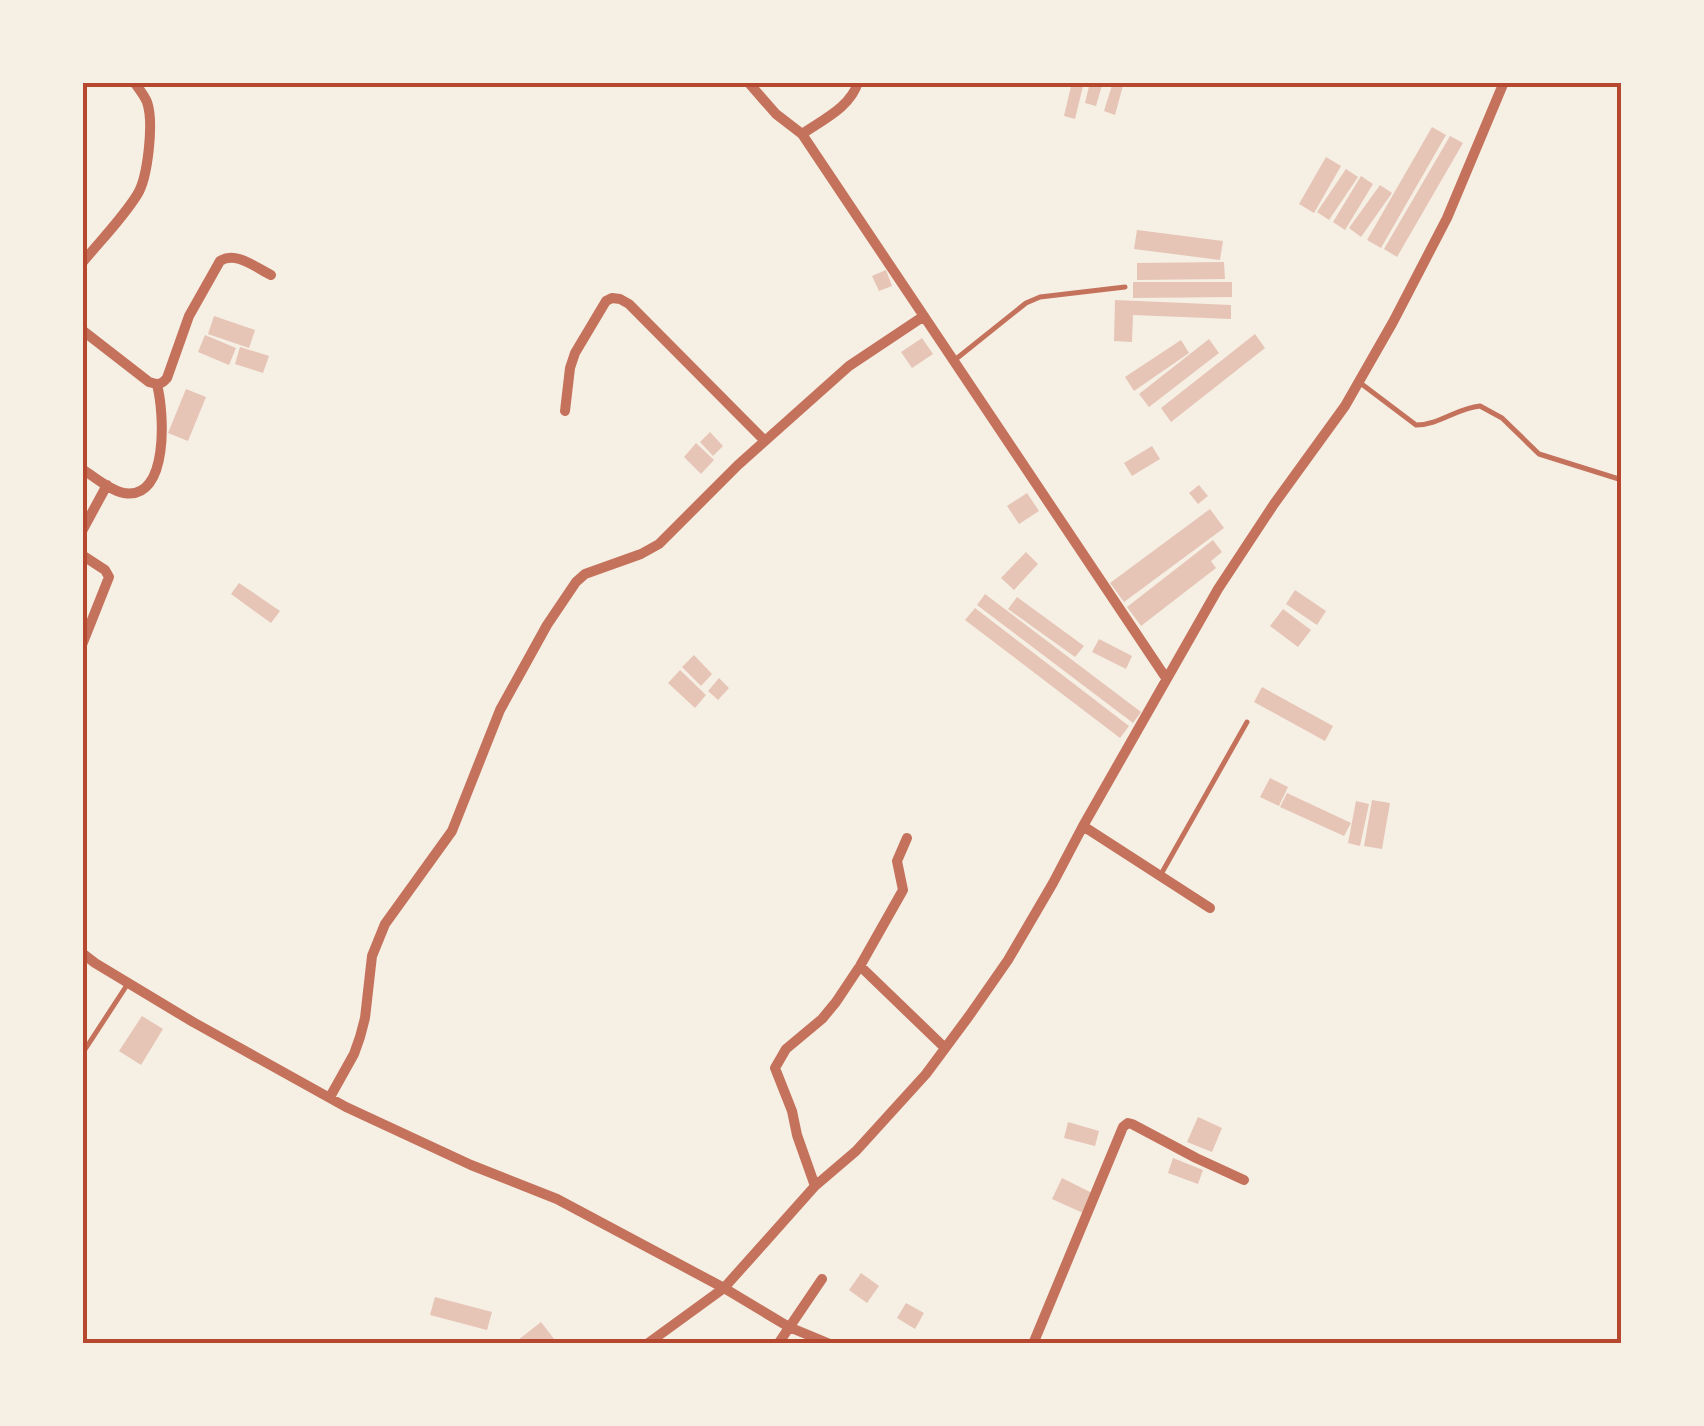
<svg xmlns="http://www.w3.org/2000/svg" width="1704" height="1426" font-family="'Crimson Pro',serif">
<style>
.building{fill:#e6c5b7}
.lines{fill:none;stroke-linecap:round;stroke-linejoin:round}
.service{stroke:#c5725c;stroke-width:5}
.minor{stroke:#c5725c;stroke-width:10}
.neatline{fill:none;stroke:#b5482f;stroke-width:4}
</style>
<rect width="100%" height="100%" fill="#f6efe4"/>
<!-- building -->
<path class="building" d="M1072 82H1084L1075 119 1064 116Z
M1090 82H1103L1096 106 1085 103Z
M1113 82H1124L1115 115 1104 111Z
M1432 127 1446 135 1381 248 1367 240Z
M1450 136 1463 143 1397 257 1384 249Z
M1326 157 1341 166 1314 213 1299 204Z
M1346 169 1358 177 1329 220 1317 212Z
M1361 176 1373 184 1345 230 1333 222Z
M1380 185 1392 193 1361 237 1349 228Z
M1137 230 1223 241 1220 260 1134 249Z
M1224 262 1225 279 1137 280V263Z
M886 270 892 286 879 291 872 276Z
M1133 282H1232V297L1133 298Z
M1115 300 1231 305V319L1133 315 1132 342 1114 341Z
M214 316 255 330 249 348 208 334Z
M1255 334 1265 348 1171 422 1161 408Z
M205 335 236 348 229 365 198 352Z
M922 338 933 354 912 368 901 352Z
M1209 339 1219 353 1149 407 1139 394Z
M1181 340 1189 353 1134 391 1125 377Z
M240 347 269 356 263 373 235 364Z
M186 389 206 397 188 441 168 433Z
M710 432 723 446 713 456 700 442Z
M696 443 714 460 701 474 684 457Z
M1152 446 1160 459 1132 476 1124 463Z
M1199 485 1208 496 1198 504 1189 493Z
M1027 493 1039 511 1019 524 1007 506Z
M1210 509 1224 528 1124 602 1110 583Z
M1213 540 1222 552 1211 561 1216 568 1141 626 1127 607Z
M1026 552 1038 564 1014 590 1001 578Z
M239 583 280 611 271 623 231 594Z
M1295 590 1326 611 1317 625 1286 604Z
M985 594 1141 712 1133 723 977 605Z
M1017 597 1084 646 1075 657 1008 609Z
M975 608 1129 726 1120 738 965 620Z
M1283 609 1311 630 1298 647 1270 626Z
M1099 639 1132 656 1126 669 1092 652Z
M694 655 712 674 701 686 682 667Z
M680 670 706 695 695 708 668 683Z
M719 678 729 688 718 700 708 691Z
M1262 687 1333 726 1325 741 1254 702Z
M1270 778 1288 787 1279 806 1260 797Z
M1287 793 1351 823 1344 836 1280 807Z
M1372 800 1390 803 1382 849 1364 846Z
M1356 801 1369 804 1360 846 1348 843Z
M142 1016 163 1029 141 1065 119 1051Z
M1198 1117 1222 1128 1212 1152 1187 1142Z
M1068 1122 1099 1131 1095 1146 1064 1138Z
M1173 1158 1203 1170 1198 1184 1168 1173Z
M1062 1178 1092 1193 1083 1213 1052 1199Z
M861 1273 879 1286 867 1303 849 1290Z
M435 1297 492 1312 487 1330 430 1315Z
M906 1303 924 1313 915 1329 897 1318Z
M541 1322 558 1344H513Z"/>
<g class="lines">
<!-- service -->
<path class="service" d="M956 359 1026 303 1040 297 1125 287
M1359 382 1416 425C1439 425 1457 408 1480 406L1502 418 1539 454 1622 480
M1160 876 1247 722
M82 1054 127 985"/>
<!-- minor -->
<path class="minor" d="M748 82 776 114 802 134 1166 678
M802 134C822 120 851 107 858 82
M82 263C100 241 122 219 137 195 148 178 154 122 147 102 144 95 139 89 134 82
M82 330 149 382C158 385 161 385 167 378L189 316 220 261C236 251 255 267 271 275
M565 411 570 368 575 353 606 301 612 298 620 299 629 304 765 441
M82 469C95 477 109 490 124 493 170 501 164 410 157 385
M82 531 107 485
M82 555 105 570 109 577 82 645
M1083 826 1210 908
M82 953 95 963 193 1022 346 1107 471 1165 557 1199 724 1288 789 1327 830 1344
M860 966 945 1048
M330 1097 354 1054 360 1037 365 1018 372 956 385 924 452 831 500 710 547 625 576 582 585 574 641 554 659 544 738 465 849 366 924 316
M815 1186 797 1135 792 1111 775 1068 786 1049 822 1019 836 1002 860 966 903 890 897 861 907 838
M647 1344 724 1288 815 1186 856 1151 926 1074 969 1016 1008 960 1053 883 1083 826 1218 589 1274 504 1345 406 1393 322 1447 218 1504 82
M778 1344 822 1279
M1033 1344 1123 1127 1128 1123 1132 1124 1196 1158 1244 1180"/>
</g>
<!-- border -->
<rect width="1704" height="1426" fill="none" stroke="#f6efe4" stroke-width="170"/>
<rect x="85" y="85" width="1534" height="1256" class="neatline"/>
</svg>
